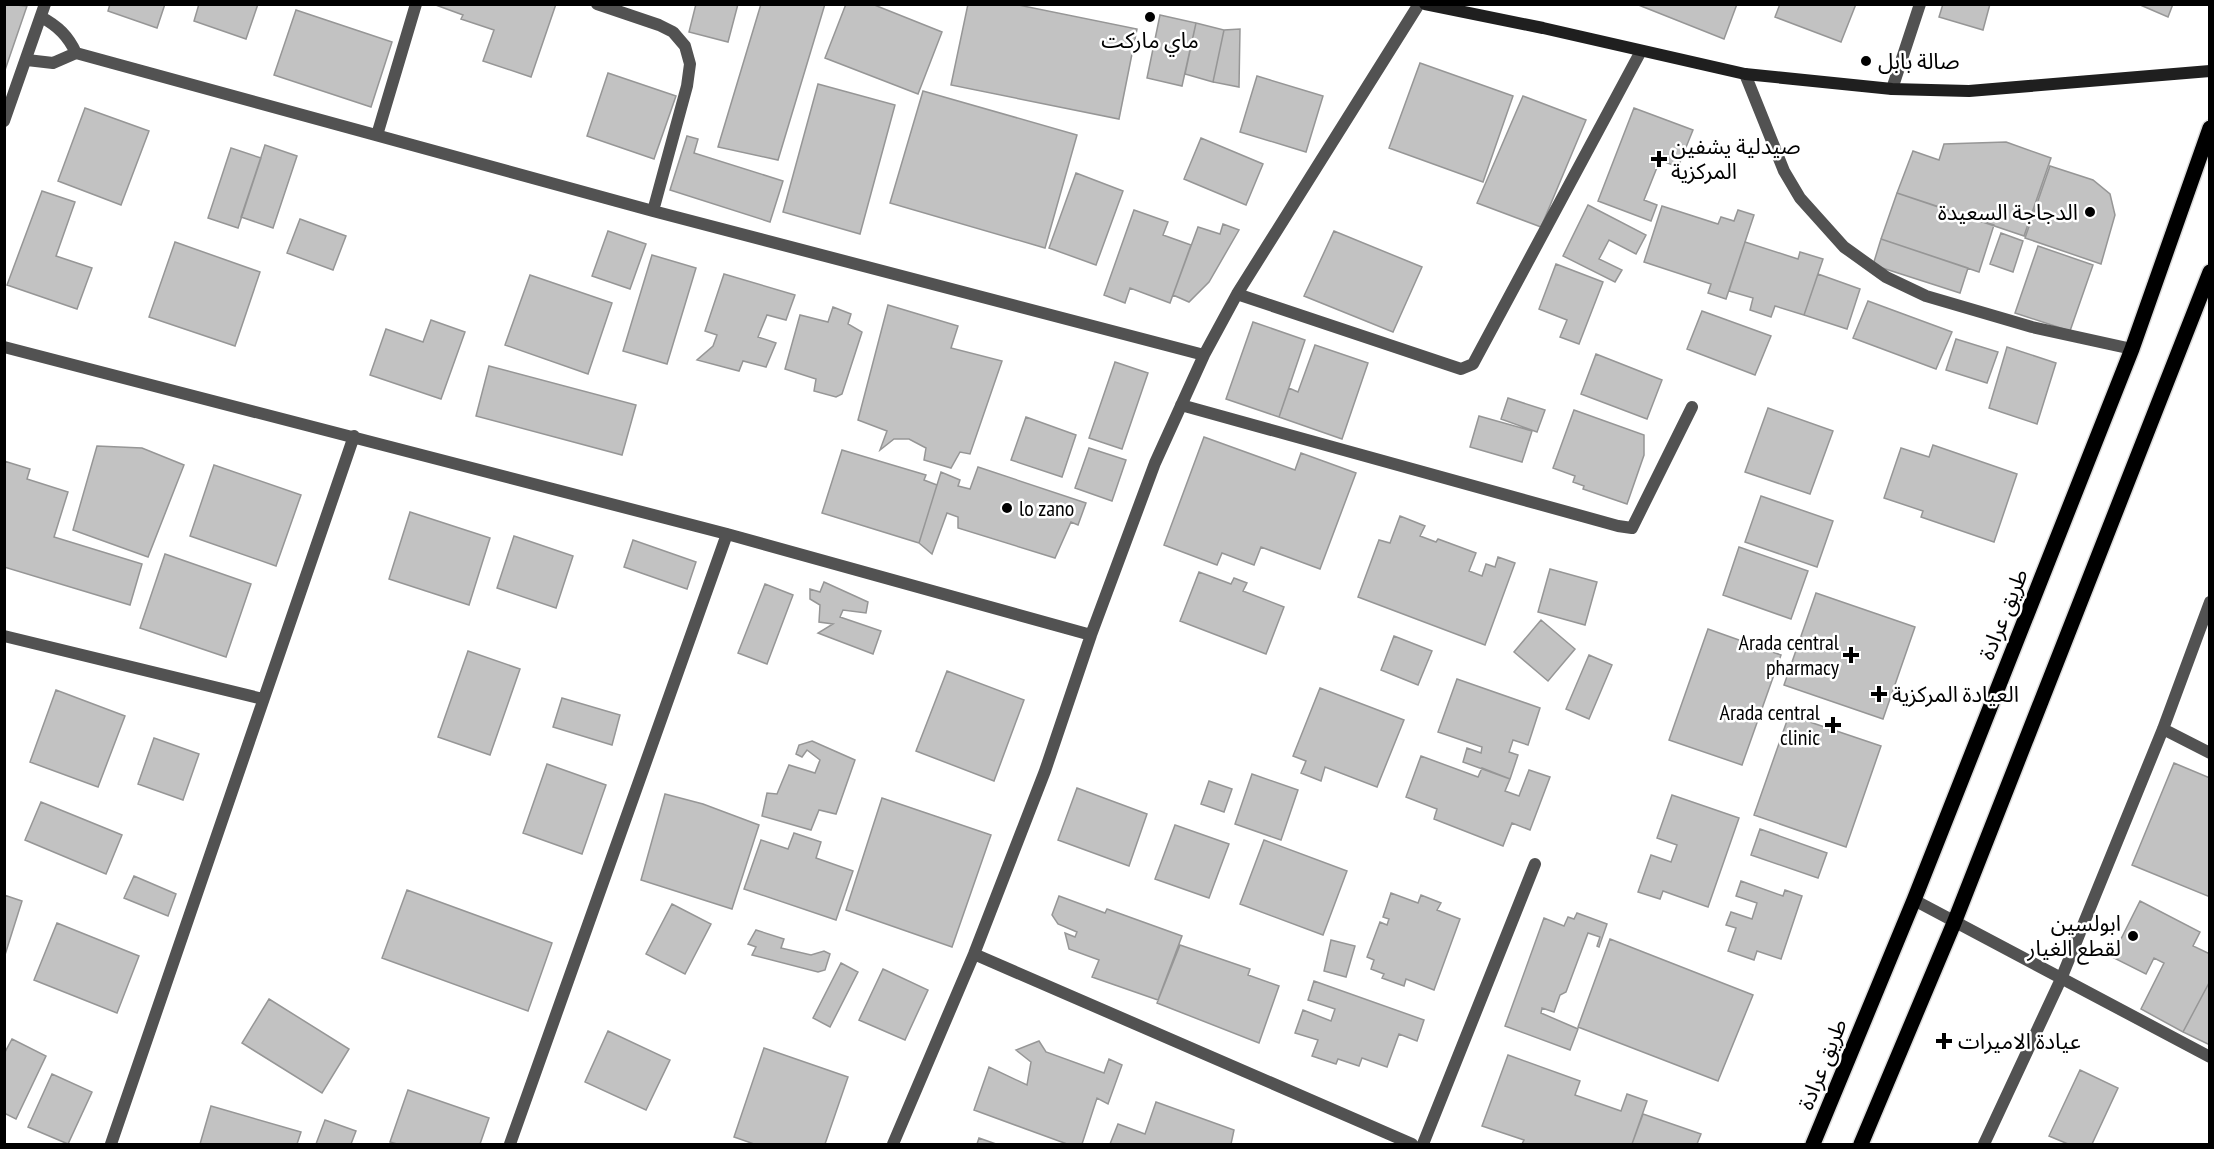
<svg xmlns="http://www.w3.org/2000/svg" width="2214" height="1149" font-family="'PT Sans Narrow','Noto Sans Arabic',sans-serif">
<style>
.building{fill:#c2c2c2;stroke:#969696;stroke-width:1.5}
.lines{fill:none;stroke-linecap:round;stroke-linejoin:round}
.primary-casing{stroke:#dbdbdb;stroke-width:18}
.street{stroke:#525252;stroke-width:12}
.secondary{stroke:#1f1f1f;stroke-width:12}
.primary{stroke:#000;stroke-width:15}
.poi-dot{fill:#000;stroke:#fff;stroke-width:2}
.labels{text-anchor:middle;dominant-baseline:central;stroke-width:5;stroke-linejoin:round;paint-order:stroke}
.poi-label{font-size:22px;fill:#000;stroke:#fff;text-anchor:start}
.street-label{font-size:22px;fill:#000;stroke:#fff}
</style>
<rect width="100%" height="100%" fill="#fff"/>
<!-- building -->
<path class="building" d="M4 4 27 6 4 73Z
M110 4H165L157 28 108 11Z
M199 4H258L246 39 194 21Z
M433 4H556L531 77 483 61 494 30 461 19 463 15Z
M696 4H738L728 42 689 32Z
M761 4H825L778 160 718 147Z
M846 4H872L942 32 918 94 825 58Z
M968 4H1014L1137 29 1119 119 951 85Z
M1636 4H1737L1724 39Z
M1780 4H1856L1841 42 1775 17Z
M1943 4H1990L1983 30 1939 17Z
M2138 4H2173L2168 17Z
M296 10 392 42 371 107 274 75Z
M1160 15 1196 23 1182 86 1147 78Z
M1196 23 1224 30 1213 82 1185 74Z
M1240 29 1239 87 1213 82 1224 30Z
M1420 63 1513 96 1483 182 1389 148Z
M608 73 676 96 654 159 587 136Z
M1257 76 1323 96 1306 152 1240 132Z
M818 84 895 105 860 234 783 212Z
M923 91 1077 135 1045 248 890 203Z
M1523 96 1586 120 1541 227 1477 203Z
M85 108 149 131 121 205 58 181Z
M1634 108 1693 130 1678 167 1660 160 1644 200 1657 205 1651 221 1598 201Z
M687 136 698 139 694 153 783 181 770 222 670 190Z
M1201 138 1263 164 1246 205 1184 179Z
M2006 142 2051 158 2024 236 1897 193 1913 151 1939 160 1944 144Z
M265 145 297 156 273 228 241 217Z
M231 148 261 158 238 228 208 218Z
M2050 166 2093 180 2110 194 2115 215 2101 264 2025 238Z
M1076 173 1123 191 1096 265 1049 248Z
M42 191 75 202 56 256 92 268 77 309 7 285Z
M1897 193 1994 225 1979 272 1881 239Z
M1588 205 1646 235 1636 254 1609 240 1599 259 1622 270 1615 282 1563 256Z
M1662 206 1718 224 1721 217 1734 221 1738 210 1754 215 1726 299 1708 293 1711 284 1644 262Z
M1134 210 1168 222 1163 235 1191 245 1170 303 1130 288 1125 303 1104 295Z
M300 219 346 236 333 270 287 253Z
M1223 224 1239 230 1209 282 1189 302 1173 295 1198 227 1220 234Z
M608 231 646 244 630 289 592 276Z
M1334 231 1422 267 1393 332 1304 296Z
M2001 233 2023 241 2013 272 1990 264Z
M1881 239 1968 268 1960 293 1873 265Z
M175 242 260 272 235 346 149 317Z
M1745 242 1798 259 1800 252 1823 259 1804 315 1775 306 1771 317 1750 310 1753 298 1729 291Z
M2038 246 2093 265 2070 331 2015 313Z
M652 255 696 268 667 364 623 351Z
M1556 264 1603 282 1579 344 1560 337 1567 320 1539 309Z
M724 274 795 295 786 320 767 315 758 337 776 343 766 367 743 361 739 371 697 360 713 346 717 335 705 331Z
M1818 274 1860 289 1847 329 1804 315Z
M530 275 612 303 588 374 505 345Z
M1868 301 1952 332 1936 369 1853 338Z
M888 305 958 326 951 348 1002 361 970 454 960 452 951 468 924 460 926 448 909 439H894L880 450 887 431 858 420Z
M833 307 851 314 848 324 862 332 842 394 836 397 814 391 816 379 785 369 800 315 828 322Z
M1702 311 1771 336 1755 375 1687 349Z
M431 320 465 332 441 399 370 375 386 329 423 342Z
M1253 322 1305 340 1279 417 1226 399Z
M1956 339 1998 352 1987 383 1946 370Z
M1315 345 1368 363 1342 439 1279 417 1289 388 1298 392Z
M2007 347 2056 363 2037 424 1989 408Z
M1596 354 1662 380 1647 419 1581 394Z
M1115 362 1148 373 1122 449 1089 438Z
M489 366 636 405 622 455 476 416Z
M1508 398 1545 410 1537 432 1501 419Z
M1768 408 1833 431 1810 494 1745 472Z
M1574 410 1644 435V455L1627 504 1583 489 1584 486 1573 482 1575 476 1553 468Z
M1479 416 1532 431 1522 462 1470 447Z
M1026 417 1076 435 1062 477 1011 460Z
M1204 437 1295 470 1301 453 1356 473 1320 569 1261 547 1254 565 1222 553 1217 565 1164 545Z
M1933 445 2017 474 1994 542 1921 517 1923 511 1884 498 1901 448 1929 457Z
M97 446 142 448 184 465 148 557 73 530Z
M1089 448 1126 460 1112 501 1075 488Z
M842 450 926 475 924 480 937 485 919 543 822 513Z
M4 461 30 469 27 479 68 492 54 537 142 564 130 605 4 567Z
M214 465 301 495 276 566 190 536Z
M978 467 1086 503 1078 525 1071 522 1055 558 958 528V517L947 513 932 554 919 543 941 472 960 480 958 486 970 489Z
M1761 496 1833 521 1817 567 1745 542Z
M410 512 490 538 469 605 389 579Z
M1400 516 1425 526 1420 536 1436 542 1438 539 1476 553 1469 571 1482 576 1486 564 1495 567 1498 557 1515 563 1485 645 1358 597 1379 540 1390 543Z
M514 536 573 556 556 608 497 588Z
M633 540 696 562 687 589 624 567Z
M1739 547 1808 571 1791 619 1723 595Z
M165 554 251 584 226 657 140 628Z
M1550 569 1597 582 1585 625 1538 612Z
M1199 572 1231 584 1234 578 1247 583 1243 591 1284 607 1266 654 1180 621Z
M824 582 868 602 866 613 843 610 840 617 881 631 873 654 818 633 833 624 819 622 820 605 810 599V589L820 592Z
M765 584 793 595 767 664 738 653Z
M1816 593 1915 627 1883 719 1784 685Z
M1541 620 1575 649 1548 681 1514 652Z
M1708 629 1781 655 1742 765 1669 740Z
M1394 636 1432 651 1418 685 1381 670Z
M468 651 520 669 490 755 438 737Z
M1589 655 1612 665 1589 719 1566 709Z
M947 671 1024 700 994 781 916 751Z
M1457 679 1540 708 1528 745 1513 740 1509 752 1518 755 1510 779 1463 762 1467 748 1481 753 1482 747 1438 732Z
M1320 688 1404 720 1377 787 1325 767 1321 781 1301 773 1306 761 1293 756Z
M56 690 125 716 98 787 30 762Z
M562 698 620 715 612 745 553 727Z
M1789 715 1881 746 1846 847 1754 815Z
M154 738 199 754 183 800 138 784Z
M812 741 855 760 836 814 819 810 811 830 762 816 767 793 777 794 789 765 815 773 820 760 807 750 802 757 796 754 799 745Z
M1421 756 1478 777 1482 768 1510 779 1505 791 1519 796 1529 770 1550 777 1530 830 1512 823 1503 846 1434 819 1437 809 1406 797Z
M2174 763 2210 778V897L2132 865Z
M547 764 606 785 582 854 523 833Z
M1252 774 1298 790 1281 840 1235 824Z
M1209 781 1232 789 1224 812 1201 804Z
M1077 788 1147 814 1129 866 1058 840Z
M665 794 703 804 759 825 732 909 641 880Z
M1672 795 1739 818 1708 907 1663 891 1660 899 1638 892 1651 855 1671 862 1677 845 1657 838Z
M882 798 991 835 952 947 846 910Z
M41 802 122 835 106 874 25 840Z
M1175 825 1229 844 1209 898 1155 879Z
M1760 829 1827 853 1818 878 1751 855Z
M794 833 821 842 816 858 853 871 836 920 744 889 761 840 788 849Z
M1264 840 1347 871 1323 935 1240 904Z
M134 876 176 894 168 916 124 898Z
M1741 881 1783 896 1785 890 1802 896 1781 959 1757 951 1754 960 1728 951 1736 928 1726 925 1731 912 1752 919 1757 903 1736 896Z
M407 890 552 943 528 1011 382 958Z
M1391 893 1418 903 1421 895 1441 903 1437 910 1460 919 1434 990 1406 979 1404 986 1382 978 1384 974 1371 969 1374 960 1367 957 1380 922 1387 925 1389 919 1383 917Z
M4 895 22 901 4 958Z
M1059 896 1105 913 1107 909 1182 936 1158 1000 1092 977 1099 960 1069 949 1065 933 1075 937 1077 932 1058 924 1052 915Z
M2140 901 2200 932 2193 946 2210 954V981L2183 1032 2141 1009 2164 963 2154 958 2146 974 2112 957Z
M672 904 711 924 685 974 646 954Z
M1577 913 1607 924 1599 947 1597 946 1600 937 1588 933 1566 992 1560 995 1554 1012 1542 1008 1541 1013 1578 1029 1570 1050 1505 1026 1544 918 1564 926 1568 917 1574 919Z
M57 923 139 956 117 1013 34 980Z
M756 930 784 939 781 948 811 955 824 951 830 954 825 970 818 972 752 955 756 947 748 944Z
M1610 939 1753 995 1718 1081 1578 1027Z
M1331 940 1355 946 1346 977 1324 971Z
M1180 945 1250 969 1248 975 1279 986 1259 1043 1157 1003Z
M841 963 858 972 830 1027 813 1018Z
M883 969 928 990 905 1040 859 1020Z
M1314 981 1424 1020 1417 1041 1399 1034 1387 1067 1362 1058 1359 1066 1338 1059 1336 1064 1312 1056 1318 1040 1295 1033 1303 1010 1331 1021 1335 1009 1308 1000Z
M2210 981V1045L2183 1032Z
M269 999 349 1049 322 1093 242 1043Z
M608 1031 670 1060 646 1110 585 1082Z
M12 1039 46 1056 16 1119 4 1113V1054Z
M1039 1041 1046 1052 1104 1073 1109 1059 1122 1065 1108 1104 1097 1098 1082 1144H1067L974 1110 989 1067 1027 1085 1031 1062 1016 1050Z
M764 1048 848 1077 825 1144H754L734 1137Z
M1508 1055 1580 1081 1575 1095 1621 1111 1627 1094 1647 1101 1632 1144H1522L1524 1140 1482 1126Z
M2080 1070 2118 1088 2092 1144H2068L2049 1136Z
M52 1074 92 1092 68 1144 28 1127Z
M408 1090 489 1118 480 1144H397L390 1142Z
M1156 1102 1234 1130 1231 1144H1110L1118 1124 1145 1134Z
M211 1106 301 1132 297 1144H200Z
M1643 1114 1701 1134 1697 1144H1632Z
M325 1120 356 1131 351 1144H316Z
M979 1138 996 1144H977Z"/>
<g class="lines">
<defs>
<path id="primary" d="M1813 1144 1914 900 2132 349 2210 128
M1861 1144 1954 923 2210 272"/>
</defs>
<!-- primary casing -->
<use href="#primary" class="primary-casing"/>
<!-- street -->
<path class="street" d="M597 4 659 25 673 32 685 46 690 64 687 86 653 211
M41 17C58 26 68 36 76 53
M27 60 53 63 76 53 653 211 1204 355
M1745 74 1784 171 1800 198 1844 247 1886 277 1926 296 2032 327 2132 349
M1892 89 1920 4
M4 121 45 4
M377 135 416 4
M1237 294 1461 369 1473 364 1641 51
M4 347 727 534 1091 635
M1181 405 1618 526 1632 528 1692 407
M4 636 263 699
M2163 729 2210 753
M1914 900 2210 1057
M974 954 1412 1144
M111 1144 354 436
M510 1144 727 534
M893 1144 974 954 1045 771 1091 635 1155 463 1204 355 1237 294 1419 4
M1423 1144 1535 864
M1984 1144 2061 979 2163 729 2210 602"/>
<!-- secondary -->
<path class="secondary" d="M1425 4 1543 28 1745 74 1892 89 1969 91 2210 71"/>
<!-- primary -->
<use href="#primary" class="primary"/>
</g>
<!-- markers -->
<g class="poi-dot">
<circle cx="1150" cy="17" r="6"/>
<circle cx="1866" cy="61" r="6"/>
<path d="M1656 150h6v6h6v6h-6v6h-6v-6h-6v-6h6z"/>
<circle cx="2090" cy="212" r="6"/>
<circle cx="1007" cy="508" r="6"/>
<path d="M1848 646h6v6h6v6h-6v6h-6v-6h-6v-6h6z"/>
<path d="M1876 685h6v6h6v6h-6v6h-6v-6h-6v-6h6z"/>
<path d="M1830 716h6v6h6v6h-6v6h-6v-6h-6v-6h6z"/>
<circle cx="2133" cy="936" r="6"/>
<path d="M1941 1032h6v6h6v6h-6v6h-6v-6h-6v-6h6z"/>
</g>
<g class="labels">
<!-- poi labels -->
<g class="poi-label">
<text x="1150" y="40" text-anchor="middle">ماي ماركت</text>
<text x="1878" y="61">صالة بابل</text>
<text x="1671" y="146">صيدلية يشفين<tspan x="1671" dy="25">المركزية</tspan></text>
<text x="2078" y="212" text-anchor="end">الدجاجة السعيدة</text>
<text x="1019" y="508">lo zano</text>
<text x="1839" y="642" text-anchor="end">Arada central<tspan x="1839" dy="25">pharmacy</tspan></text>
<text x="1892" y="694">العيادة المركزية</text>
<text x="1820" y="712" text-anchor="end">Arada central<tspan x="1820" dy="25">clinic</tspan></text>
<text x="2121" y="923" text-anchor="end">ابولسين<tspan x="2121" dy="25">لقطع الغيار</tspan></text>
<text x="1958" y="1041">عيادة الاميرات</text>
</g>
<!-- street labels -->
<g class="street-label">
<text transform="translate(2003 614) rotate(-68)">طريق عرادة</text>
<text transform="translate(1822 1064) rotate(-68)">طريق عرادة</text>
</g>
</g>
<!-- border -->
<rect width="2214" height="1149" fill="none" stroke="#000000" stroke-width="12"/>
</svg>
